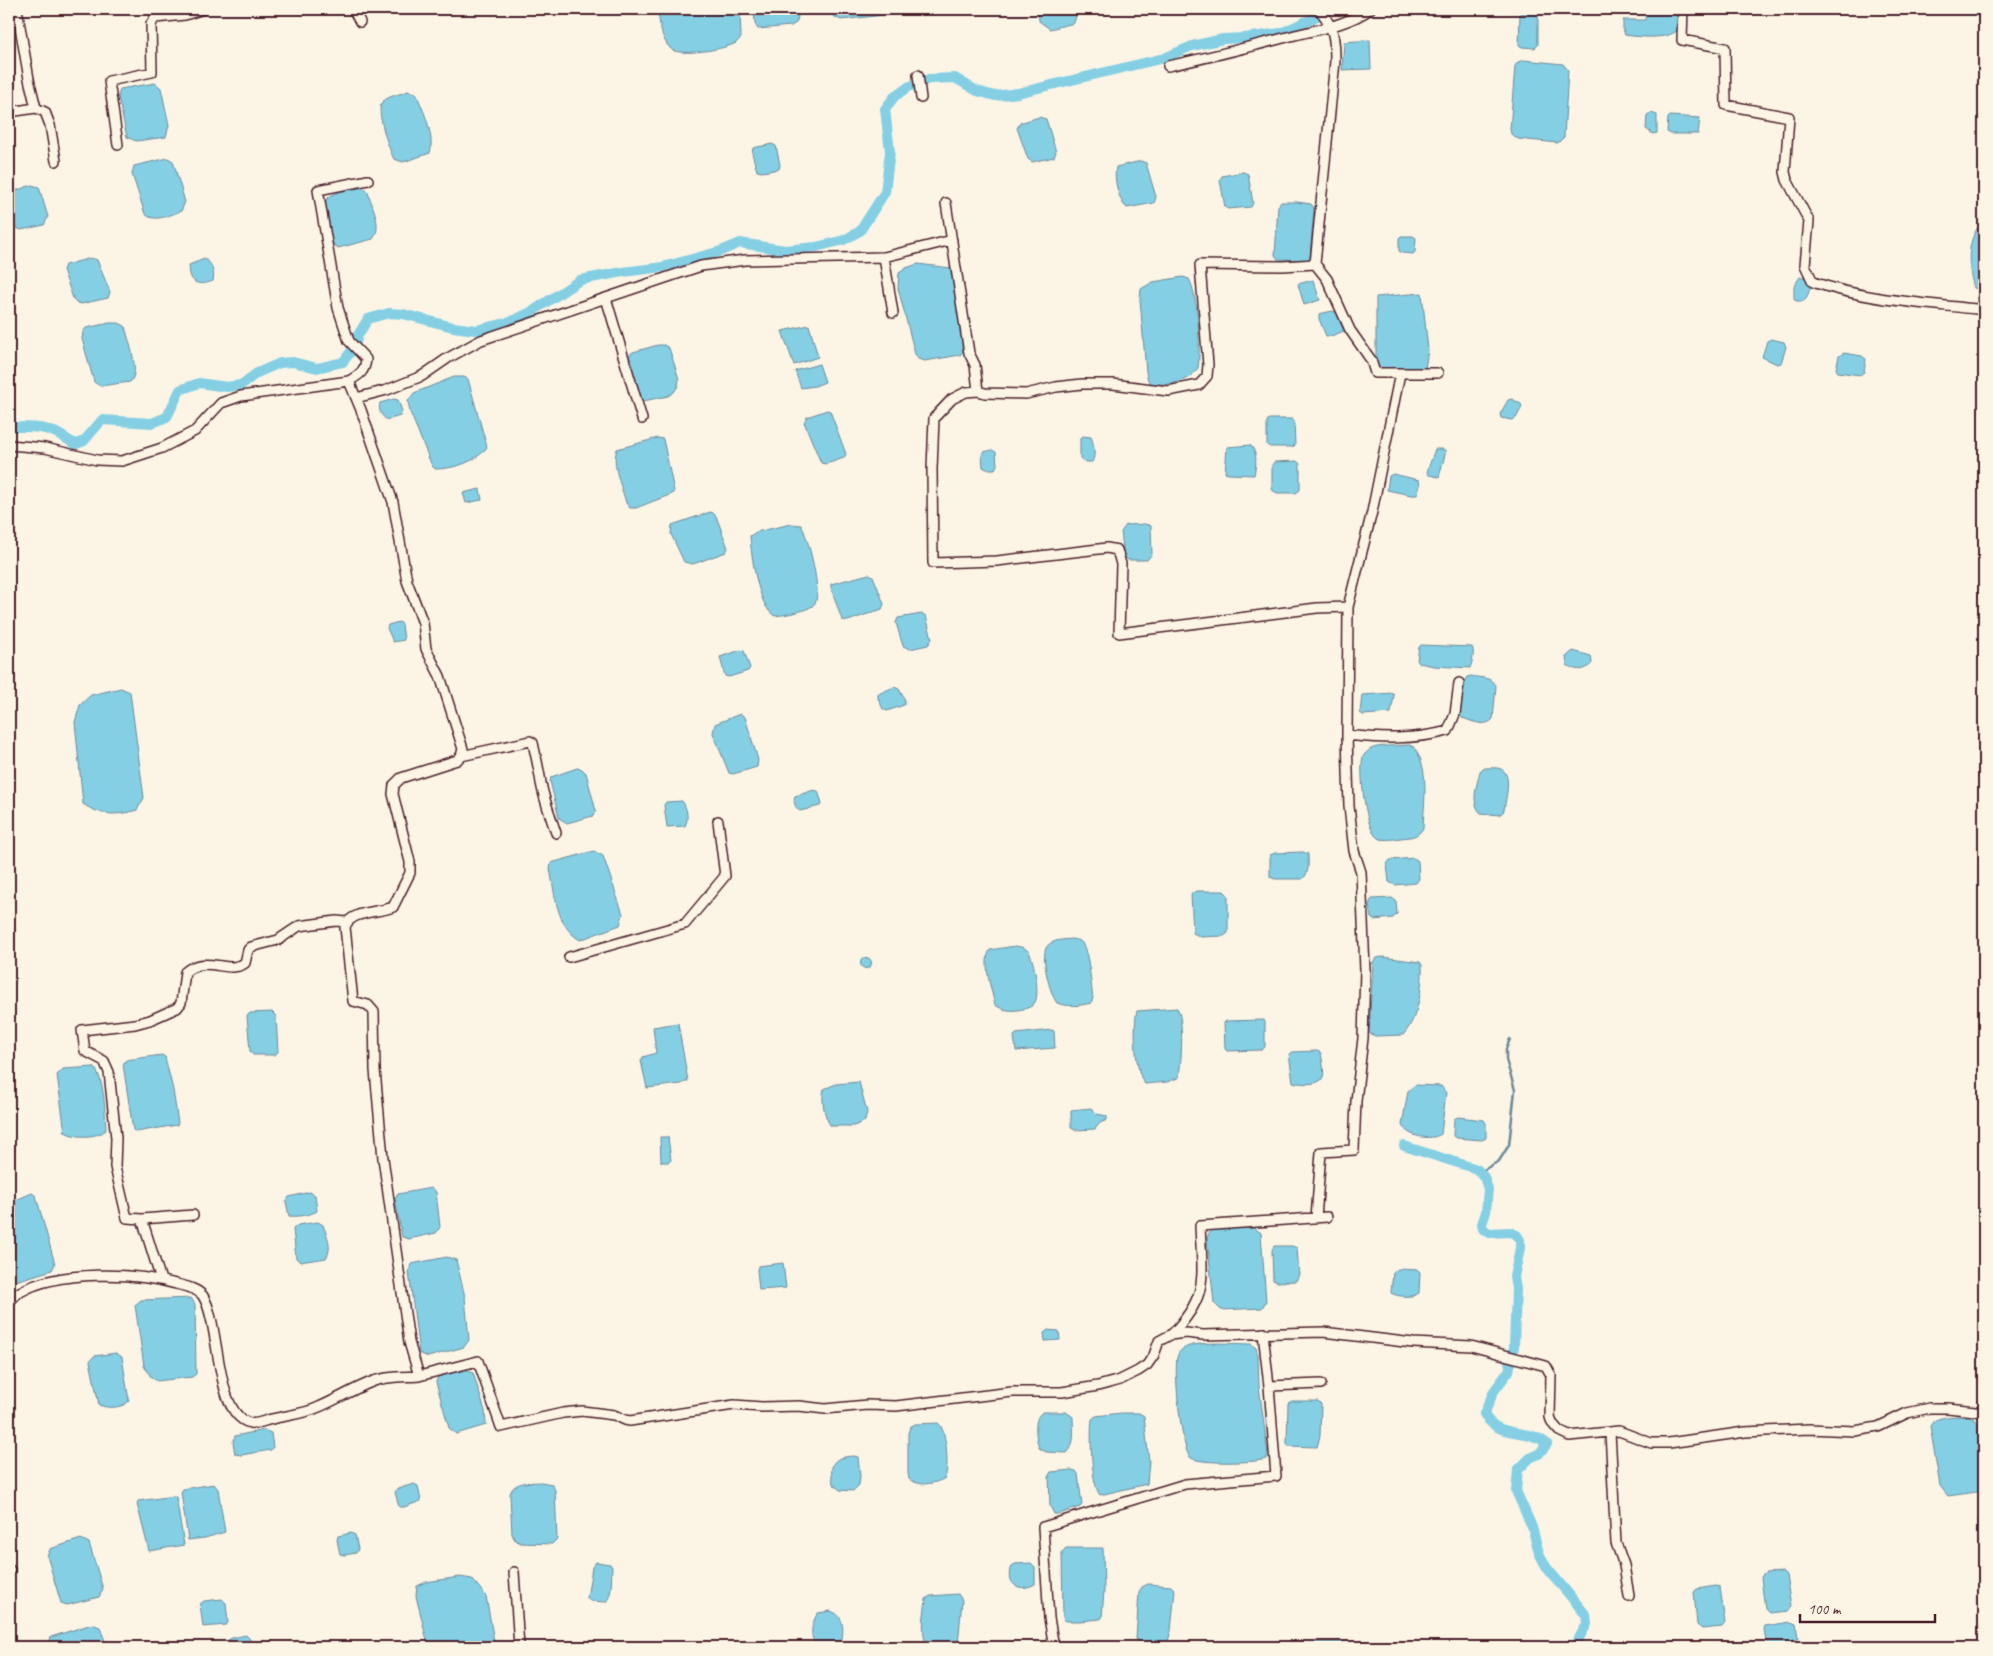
<svg xmlns="http://www.w3.org/2000/svg" width="1993" height="1656" font-family="Caveat,sans-serif">
<style>
.water{fill:#84cfe4;stroke:#6d899a}
.lines{fill:none;stroke-linecap:round;stroke-linejoin:round}
.stream{stroke:#6d899a;stroke-width:2.5}
.canal{stroke:#84cfe4;stroke-width:10}
.street-casing{stroke:#4a1f2b;stroke-width:12}
.street{stroke:#fcf5e5;stroke-width:9}
</style>
<rect width="100%" height="100%" fill="#fcf5e5"/>
<filter id="ink" filterUnits="userSpaceOnUse"><feTurbulence type="fractalNoise" baseFrequency=".02" numOctaves="2"/><feDisplacementMap in="SourceGraphic" scale="10" xChannelSelector="R" yChannelSelector="G"/><feConvolveMatrix kernelMatrix="1 2 1 2 8 2 1 2 1" color-interpolation-filters="sRGB"/></filter>
<g filter="url(#ink)">
<!-- water -->
<path class="water" d="M658 9H740L741 38C740 39 737 42 736 43 726 49 679 57 671 49 661 40 659 22 658 9Z
M754 9H796L798 17 796 23 791 26 758 29 755 24Z
M832 9H895L892 14 841 20 833 16Z
M1038 9H1074L1076 16 1074 23 1050 29 1039 21Z
M1646 9H1678L1677 31C1664 40 1640 37 1625 35L1623 29V20H1645Z
M1523 12H1536L1538 15V45L1535 48 1522 47 1519 45 1520 14Z
M1370 40 1371 69 1342 70 1344 42Z
M1524 60 1563 64 1568 70 1564 137 1558 143 1518 139 1511 134 1510 129 1515 66 1518 62Z
M155 83 161 88 169 125 166 137 136 141 127 137 118 97 120 89Z
M408 91 416 93C423 110 435 135 430 153L403 162 394 159C389 150 375 109 382 102 388 96 401 94 408 91Z
M1651 113 1657 115V133L1653 134 1646 129 1647 115Z
M1670 116 1700 118 1698 134H1671L1667 132 1668 118Z
M1039 117 1046 119 1056 152 1054 157 1032 162 1028 159 1017 128 1020 123Z
M772 144 776 146 780 165 779 169 762 172 757 171 752 153 753 148Z
M168 158 173 161 185 202 181 211C170 215 155 223 145 214L132 174 134 166Z
M1141 161 1146 163 1156 197 1154 203 1127 208C1119 202 1113 178 1116 167Z
M1243 172 1248 174 1253 203 1251 207 1228 209 1225 207 1220 180 1222 176Z
M32 185 39 187 48 217 44 225 21 230 13 226 9 215V193Z
M359 188H364L368 192C372 207 383 226 373 239L338 248 332 243 325 203C329 191 347 191 359 188Z
M1281 202H1297L1311 204 1314 208 1310 258 1303 260 1278 259 1275 255 1278 206Z
M1984 226V291L1974 288C1968 268 1966 245 1978 227Z
M1401 236H1413L1416 238 1415 252 1413 254 1402 253 1399 251V238Z
M91 258 97 260 110 292 108 298 81 304 74 301 63 270 65 265Z
M204 259C212 261 215 274 213 281 197 287 189 283 189 265Z
M918 264 951 268 953 270 965 349 960 355 925 361 918 359 915 354 898 288 899 273 906 268Z
M1183 277 1189 279C1198 294 1201 350 1198 368 1186 384 1170 385 1151 384L1148 380 1146 372 1140 299 1141 289 1153 282Z
M1800 277H1805C1813 285 1810 292 1804 301H1796L1794 298V286Z
M1313 280 1320 300 1304 305 1298 284Z
M1422 293 1428 350 1425 369 1378 368 1376 366V297Z
M1332 311 1336 312 1344 331 1331 336H1326L1319 319V314Z
M109 323H119L125 326C128 340 141 373 130 382L100 386 94 382 82 339 83 332 86 328Z
M809 325 818 357 794 365 782 331Z
M1771 339 1784 342 1786 347 1781 363 1777 364 1762 357 1767 341Z
M658 345H664L669 348 679 379 678 386 674 392 668 396 643 401 641 399 629 362V355L633 352Z
M1844 353 1862 356 1866 359 1864 372 1860 375 1838 372 1836 369 1839 356Z
M819 364 825 382 815 386 801 388 795 371Z
M454 377H464L468 379 487 447C477 462 453 469 435 469L432 466 410 412 408 401 414 393Z
M394 399 398 400 402 411 400 416 387 420C381 416 378 410 380 403Z
M1512 399 1521 404 1522 407 1516 418 1512 420 1501 418 1500 414 1508 400Z
M827 410 830 411 846 454 844 458 826 464 821 463 804 422 807 417Z
M1269 419H1292L1294 421 1295 445 1293 447H1270L1267 445V421Z
M1083 436 1091 437C1094 444 1096 456 1092 462H1085L1080 458V438Z
M658 438 663 439 674 491 672 494 636 508H630L626 503C622 487 611 465 617 449Z
M1250 445C1258 452 1256 465 1254 475L1228 474 1225 473 1227 447Z
M1435 449H1442L1446 451 1439 477 1429 475 1427 472Z
M992 450 996 452 997 465 995 469H986L983 467 982 454 984 452Z
M1297 461 1300 464V490L1296 493H1277L1272 490V465L1274 462Z
M1393 474 1419 480 1420 486 1417 495H1411L1387 490 1389 476Z
M480 489 482 500 466 503 463 493Z
M710 512 713 513 716 516 728 548 726 552 693 564 684 562 671 534 672 525Z
M791 524 801 525C808 536 822 592 815 603 811 611 784 615 775 616 758 608 751 554 750 536L756 532Z
M1145 524 1151 526 1152 554 1147 560H1128L1124 556 1121 532 1126 525Z
M869 574 873 576 884 604 882 609 848 621 842 620 831 588V584Z
M922 614 926 616 932 639 928 645 910 649 903 646 896 623 898 618Z
M399 622 402 624 404 640 393 642 387 628 388 625Z
M1421 645 1472 647C1475 652 1472 663 1470 668L1434 666 1419 663 1417 660 1419 647Z
M741 650 744 651 750 668 748 671 729 677 725 676 720 657Z
M1573 651 1591 656 1592 663C1586 672 1575 671 1567 665L1566 657Z
M1471 676C1480 678 1493 677 1496 686L1493 719C1485 728 1472 721 1462 718 1455 709 1460 686 1467 677Z
M894 687 899 689 905 700 904 705 887 711 883 709 878 698V694Z
M121 688 130 692 144 798 137 810C116 816 101 816 83 804L75 722 80 705 91 695Z
M1393 693 1394 696 1391 713 1363 715 1360 713 1362 695Z
M740 714 745 717 758 760 757 767 733 774 729 773 713 733 715 724Z
M1409 745 1414 747C1430 768 1424 802 1423 828 1418 837 1411 837 1401 838 1394 839 1384 841 1378 838 1365 831 1359 770 1363 757 1364 754 1368 751 1371 749 1377 745 1400 746 1409 745Z
M577 768 582 769 586 773 596 811 593 816 567 823 559 818 550 781 551 777Z
M1485 768C1490 768 1497 767 1501 769 1513 775 1505 800 1504 811L1499 815 1481 813C1470 803 1477 785 1480 771Z
M814 790 818 791 822 803 820 806 800 811C795 808 793 802 795 796Z
M682 801C687 807 689 819 685 826L667 827 664 805 666 802Z
M594 851 603 856 623 914 620 925 580 940C556 926 555 894 550 869L551 863Z
M1303 852 1308 854C1308 863 1310 874 1302 879H1275L1270 877V855L1275 853Z
M1414 858 1418 861 1419 879 1416 883 1395 885 1389 882 1387 864 1390 860Z
M1196 891H1224L1228 895V933L1224 936 1201 937 1193 933 1191 894Z
M1392 898 1396 901 1397 914 1393 918 1374 920 1371 918 1369 904 1372 899Z
M1072 939C1075 940 1078 940 1080 941 1089 947 1091 987 1093 998L1091 1003C1079 1006 1068 1007 1057 1003 1050 994 1041 959 1046 948 1051 939 1064 940 1072 939Z
M1015 946C1021 947 1025 947 1029 952 1034 960 1040 994 1035 1002 1032 1008 1024 1009 1018 1010 1009 1011 1003 1010 995 1005 992 992 982 962 990 950Z
M1383 957 1420 962 1422 965C1423 986 1418 1019 1403 1035L1375 1036 1369 1033 1373 962 1376 958Z
M860.5 963a5.5 5.5 0 1 1 11 0a5.5 5.5 0 1 1-11 0Z
M1177 1008C1184 1016 1182 1067 1178 1078L1167 1082 1145 1084C1135 1075 1133 1024 1137 1011Z
M272 1012 276 1016 278 1052 274 1055H253L250 1051 247 1016 250 1013Z
M1264 1020 1265 1022V1047L1262 1050 1227 1051 1225 1049 1224 1023 1226 1021Z
M678 1023 688 1081 681 1084 647 1088 641 1061 643 1057 656 1053 653 1027Z
M1052 1030 1054 1031 1055 1048 1016 1051 1014 1036 1016 1034Z
M1317 1051 1321 1053C1322 1060 1325 1072 1323 1077 1320 1086 1300 1084 1293 1082L1289 1054 1292 1052Z
M162 1055 165 1057 173 1090 178 1123 177 1125 136 1132 133 1130 123 1064 126 1060Z
M94 1067C105 1080 105 1113 106 1130 98 1138 74 1138 65 1132L57 1075 63 1069Z
M859 1082 867 1112 865 1121 854 1126H831C824 1118 821 1098 824 1089L836 1084Z
M1415 1085 1441 1086 1446 1093 1441 1134C1431 1141 1407 1137 1402 1125L1408 1091Z
M1091 1108 1097 1114 1107 1116V1120L1100 1123 1095 1129 1076 1130 1071 1128V1110Z
M1458 1117 1484 1120 1486 1123V1138L1482 1140 1457 1138 1453 1136 1454 1119Z
M660 1137H668L671 1160 669 1162H661Z
M431 1188 436 1192 440 1227 436 1233 409 1239 402 1237 395 1199 398 1194Z
M310 1192 315 1195 317 1211C310 1215 298 1217 289 1216L286 1202 289 1197Z
M32 1193 36 1196 55 1264 52 1270 16 1281 9 1275V1203Z
M318 1222 323 1225C327 1236 333 1247 326 1258L300 1262 296 1258 293 1229 298 1225Z
M1254 1228 1261 1233 1266 1301 1262 1308 1221 1310 1214 1303 1207 1238 1209 1233 1214 1229Z
M1274 1246H1292L1297 1248 1299 1275 1296 1281 1277 1282 1273 1280 1272 1250Z
M447 1257 456 1260 465 1297 469 1340 464 1347 428 1357 419 1353 409 1272 411 1264Z
M783 1263 786 1288 759 1290 757 1270 758 1266Z
M1398 1269 1418 1270 1420 1272 1419 1293C1412 1298 1398 1297 1391 1293L1393 1272Z
M191 1298 195 1304 196 1374 192 1377 157 1381 151 1377 144 1366 135 1305 141 1300Z
M1048 1330 1059 1331 1060 1340 1045 1341 1044 1333Z
M1251 1344 1256 1348 1258 1355 1259 1386 1268 1455 1266 1459C1255 1463 1200 1464 1191 1458 1181 1452 1174 1371 1177 1358 1177 1355 1180 1350 1183 1349 1195 1340 1235 1344 1251 1344Z
M116 1353 122 1357 129 1401C123 1408 108 1409 99 1405L90 1361 94 1356Z
M465 1369 473 1373 485 1411 486 1425 456 1434 449 1428 436 1382C439 1370 454 1371 465 1369Z
M1292 1401H1318L1321 1404 1320 1436 1317 1447 1288 1446 1287 1443 1288 1403Z
M1043 1412H1066L1073 1417C1073 1428 1076 1445 1067 1453L1046 1452 1039 1448C1036 1439 1032 1417 1043 1412Z
M1121 1413H1139L1144 1416 1149 1461 1147 1484 1100 1495C1091 1485 1090 1434 1092 1419L1096 1416Z
M1958 1416 1974 1418C1989 1437 1984 1468 1984 1491L1948 1496 1940 1486 1930 1426C1936 1416 1948 1417 1958 1416Z
M938 1423C947 1429 949 1468 945 1478 935 1484 919 1487 909 1479L908 1473V1433L910 1427 915 1424Z
M264 1430 271 1433 273 1447 271 1450 241 1455 235 1454 233 1442 235 1436Z
M854 1456 858 1457 860 1476 859 1485 853 1491 840 1490 833 1484C829 1463 833 1457 854 1456Z
M1071 1470 1076 1471 1078 1474 1082 1505 1080 1507 1059 1514H1054L1050 1506 1049 1475 1051 1472Z
M541 1482 552 1484 555 1490 557 1539 552 1544 521 1543 515 1540 512 1534 510 1494C514 1480 529 1483 541 1482Z
M214 1484 218 1489 225 1532 205 1538 188 1540 181 1492 183 1489Z
M414 1484 418 1486 421 1501 404 1507H399L395 1492 397 1489Z
M174 1496 176 1497 184 1545 149 1551 137 1504 138 1501Z
M1984 1511V1551L1978 1521 1980 1514Z
M351 1533 355 1535 358 1549 356 1553 344 1555 340 1554 337 1540 338 1536Z
M81 1539 89 1543 103 1589 99 1597 67 1605 61 1603 47 1556 50 1549Z
M1066 1548H1103L1104 1590 1102 1618 1100 1619 1080 1621H1066L1063 1618 1062 1552Z
M596 1562 610 1564 612 1567C611 1578 613 1594 606 1602L590 1601 587 1598 592 1567Z
M1031 1563 1035 1567V1584C1019 1593 1005 1584 1012 1566L1015 1564Z
M1783 1572 1786 1575 1791 1607 1788 1611 1769 1613 1765 1609 1761 1577 1765 1573Z
M460 1577 472 1579 486 1596 495 1647H430L427 1641 416 1596 417 1586 426 1582Z
M1148 1584 1171 1586 1175 1590 1171 1631 1168 1641C1158 1645 1144 1648 1136 1639L1139 1592 1142 1587Z
M1716 1586 1720 1587 1725 1623 1722 1627 1702 1629 1697 1625 1694 1592 1697 1589Z
M958 1594 962 1600 958 1645 956 1647H929C919 1636 925 1612 926 1599L930 1596Z
M222 1599 226 1603 228 1623 226 1625 203 1627 200 1604 204 1601Z
M830 1611C843 1614 844 1627 842 1639L832 1647H817C809 1637 811 1623 818 1613Z
M1791 1622 1796 1624 1798 1638C1792 1644 1773 1647 1766 1642L1764 1629 1765 1626Z
M92 1624 100 1627 107 1647H50L49 1643 51 1637Z
M246 1635 250 1639 251 1647H228V1640L232 1638Z
M1322 1642H1348L1352 1647H1306L1310 1643Z"/>
<g class="lines">
<!-- stream -->
<path class="stream" d="M1480 1172 1499 1161 1509 1145 1515 1090 1506 1060V1049L1510 1039"/>
<!-- canal -->
<path class="canal" d="M9 427C23 427 41 426 54 432 62 435 68 441 76 444L84 441 102 420 152 423 167 417 180 390 199 383 227 387 241 385 257 373 280 363 293 362 317 368 343 362 355 346 358 335 368 319 389 313 403 314 453 327 476 330 510 322 533 311 580 280 623 272 663 267 721 251 740 243 785 250 816 247 844 240 860 231 885 192 890 152 885 109 894 97 908 87 929 79 955 78 977 91 995 96 1018 93 1164 58 1192 46 1223 39 1245 38 1281 33 1332 9
M1404 1146 1477 1169 1484 1177 1488 1189 1486 1212 1482 1224 1483 1229 1489 1233 1510 1232 1517 1235 1520 1240V1248L1514 1277 1516 1289 1514 1347 1509 1371 1494 1391 1484 1414C1498 1440 1530 1427 1547 1444L1539 1454 1530 1458 1518 1470 1516 1491 1532 1527 1539 1553 1547 1568 1586 1615 1587 1624 1574 1647"/>
<defs>
<path id="street" d="M17 9 29 79 36 108 45 112 50 125 56 161
M353 9 360 22
M1319 9C1334 27 1335 38 1335 61L1315 264 1283 266 1200 265 1208 365 1207 376 1199 385 1168 391 1113 384H1082L1056 387 1026 394 985 393 978 391 966 392 952 399 934 418 932 469 933 563 997 561 1107 548 1117 550 1121 564 1119 633 1317 608 1348 607
M1683 9 1682 40 1725 48 1726 105 1789 117 1785 172 1787 180 1809 221 1805 265 1813 282C1865 300 1921 303 1976 309L1984 307
M1168 66C1211 57 1253 46 1295 35 1320 29 1349 24 1370 9
M918 75 921 98
M9 112 36 108
M118 145 109 81 152 72 151 24 155 18 185 15 203 9
M946 203 969 353 975 365 978 391
M884 257 952 240
M1315 264 1327 279 1350 330 1371 360 1375 373H1438
M606 298 642 419
M349 381 361 410 393 502 407 581 423 623 426 649 440 676 463 749 461 756 457 760 401 778 394 785 393 794 410 862V873L393 907C379 913 351 910 345 927L353 1001 368 1005 374 1012 375 1070 383 1158 409 1342 419 1376 478 1361 501 1427 563 1413 582 1411 614 1415 625 1420 630 1421 734 1405 762 1407 799 1406 825 1409 867 1405 896 1406 1012 1392H1062L1098 1386 1120 1380 1138 1371 1147 1365 1154 1355 1159 1341 1170 1335 1186 1333 1203 1335 1323 1332 1413 1343 1471 1346 1546 1366 1551 1375 1550 1417 1552 1423 1559 1431 1569 1436 1619 1431 1651 1443H1669L1745 1432 1809 1429 1855 1431 1878 1427 1907 1413 1930 1408H1948L1984 1412
M356 398 387 390 422 376 448 358 481 340 701 266 745 260 884 257 893 313
M9 445 45 448 97 460 122 461 162 448 195 431 221 403 241 396 349 381C359 375 365 372 366 359L349 341 338 308 318 190 368 180
M1347 735C1381 739 1414 740 1448 731L1455 714 1459 683
M461 756 530 741 533 743C536 757 539 769 541 783 544 800 551 817 556 833
M569 957 685 924 725 876 718 821
M1316 1218 1321 1152 1354 1150 1356 1101 1363 1038 1365 970 1361 872 1354 851 1349 806 1347 735 1348 607 1372 512 1400 373
M142 1219 193 1215
M161 1280 142 1219 127 1218 115 1167 116 1138 109 1072 104 1061 85 1051 82 1030 135 1024 150 1020 177 1008 181 1003 185 972C206 954 228 975 245 963L248 950 251 947 278 940 299 926 336 921 347 922
M9 1302C12 1299 16 1294 20 1292 58 1270 135 1272 176 1284 185 1286 198 1289 203 1296 221 1325 214 1414 250 1423 256 1425 266 1420 272 1419 287 1415 305 1414 319 1407 338 1399 355 1388 374 1381 387 1376 405 1377 419 1376
M1263 1333 1269 1386 1321 1384
M1171 1335C1210 1295 1202 1277 1200 1226L1327 1217
M1610 1432 1616 1543 1624 1565 1629 1596
M9 1570H10
M514 1572 519 1647
M1054 1647 1049 1618 1043 1527 1185 1484 1276 1476 1269 1386"/>
</defs>
<!-- street casing -->
<use href="#street" class="street-casing"/>
<!-- street -->
<use href="#street" class="street"/>
</g>
</g>
<!-- margin -->
<rect width="1993" height="1656" fill="none" stroke="#fcf5e5" stroke-width="30"/>
<rect x="15" y="15" width="1963" height="1626" fill="none" stroke="#4a1f2b" stroke-width="2" filter="url(#ink)"/>
<!-- scale -->
<path d="M1800 1614v8h135v-8" fill="none" stroke="#4a1f2b" stroke-width="2.5"/>
<text x="1808" y="1614" font-size="15" fill="#4a1f2b" stroke="#fcf5e5" stroke-width="4" paint-order="stroke">100 m</text>
</svg>
